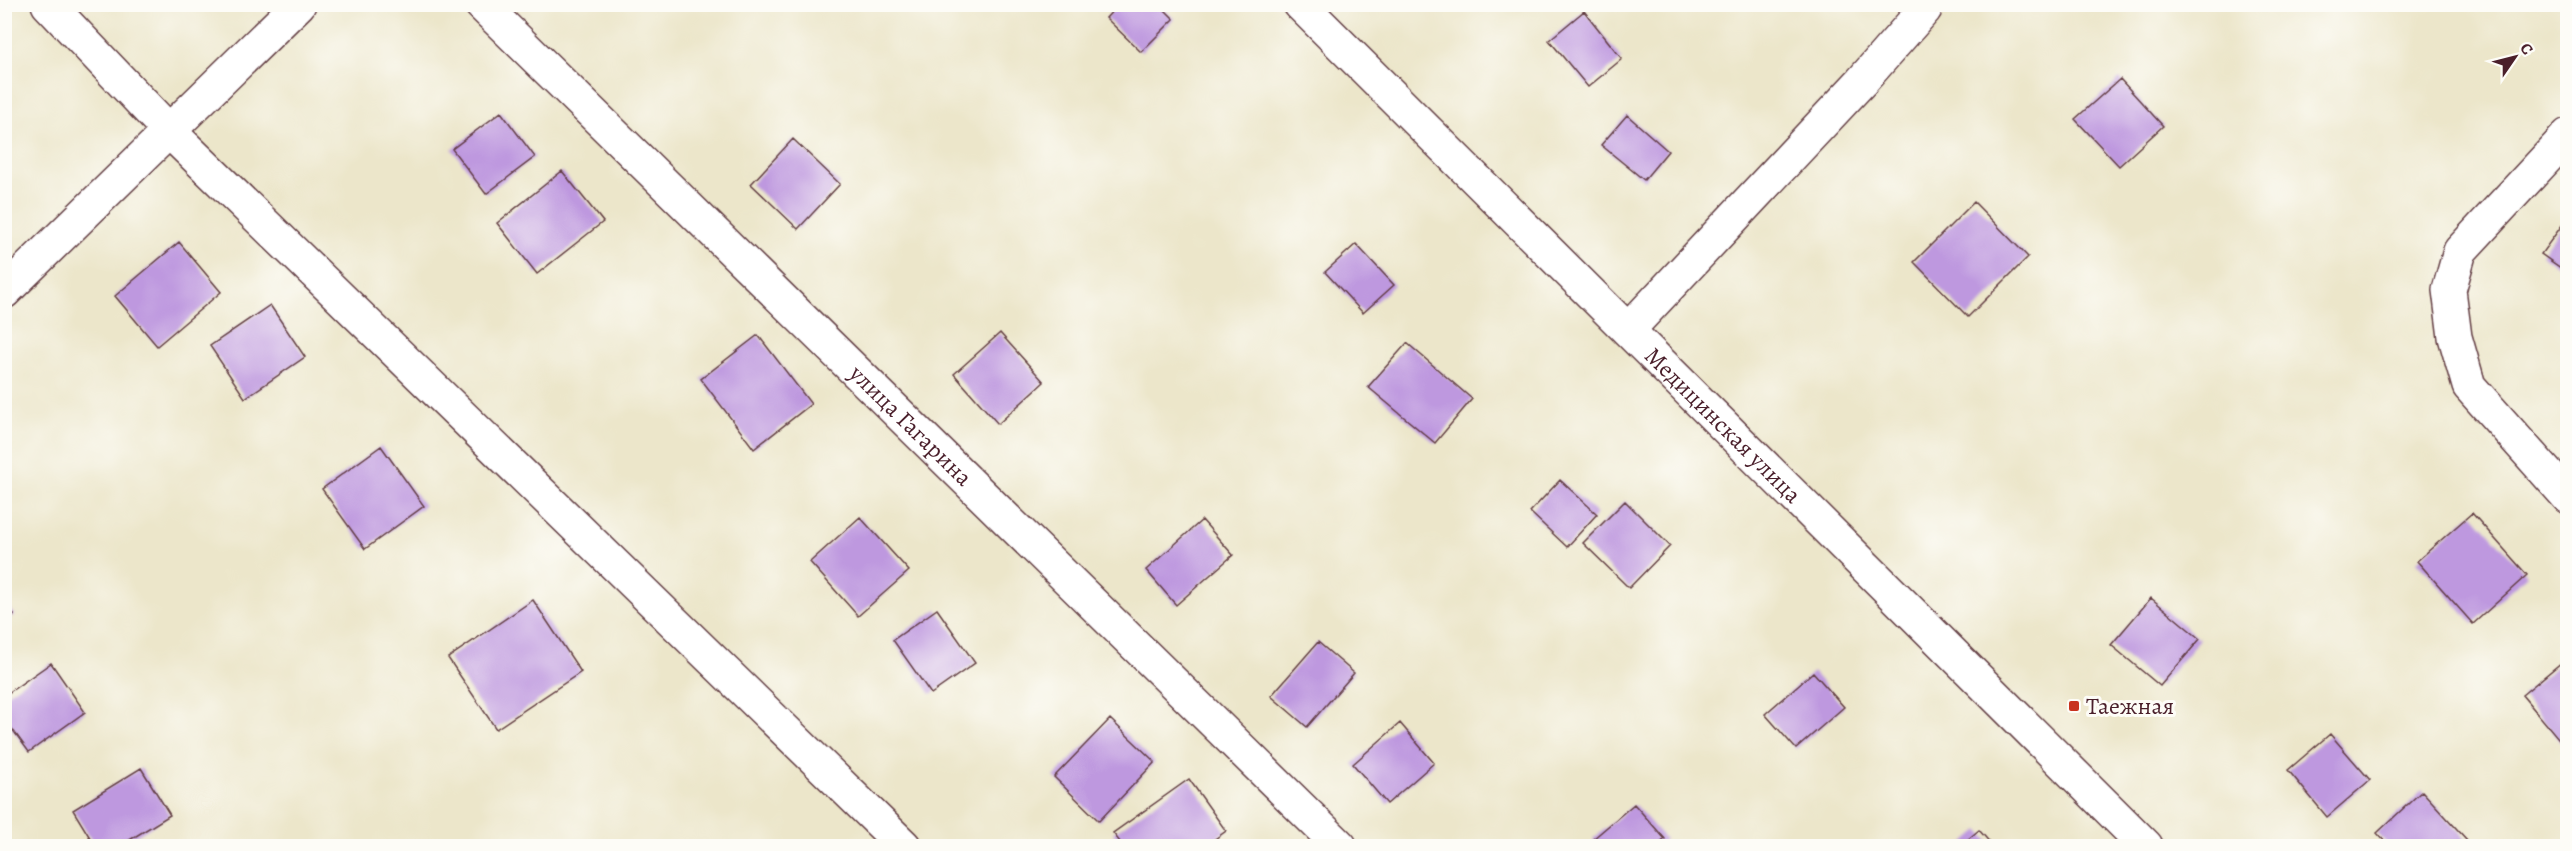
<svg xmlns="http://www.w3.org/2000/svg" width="2572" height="851" font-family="Alegreya,serif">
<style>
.building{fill:#be98df}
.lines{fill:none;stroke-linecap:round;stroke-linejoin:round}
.minor-casing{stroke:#623d43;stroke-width:36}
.minor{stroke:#fff;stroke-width:33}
.poi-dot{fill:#c8321e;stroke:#fdfcf7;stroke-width:2}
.labels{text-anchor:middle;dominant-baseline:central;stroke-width:6;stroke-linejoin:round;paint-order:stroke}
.street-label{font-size:24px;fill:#4a1f2b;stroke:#fdfcf7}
.poi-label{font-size:24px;fill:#4a1f2b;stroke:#fdfcf7;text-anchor:start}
</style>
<rect width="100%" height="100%" fill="#fdfcf7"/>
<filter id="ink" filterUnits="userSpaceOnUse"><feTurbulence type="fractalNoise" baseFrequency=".0167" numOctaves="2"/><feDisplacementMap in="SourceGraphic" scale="12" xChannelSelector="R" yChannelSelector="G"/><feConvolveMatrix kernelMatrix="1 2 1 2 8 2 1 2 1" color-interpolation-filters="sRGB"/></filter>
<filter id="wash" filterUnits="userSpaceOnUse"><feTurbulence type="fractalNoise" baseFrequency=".008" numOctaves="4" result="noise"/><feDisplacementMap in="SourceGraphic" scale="24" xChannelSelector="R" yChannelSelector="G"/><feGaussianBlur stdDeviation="1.35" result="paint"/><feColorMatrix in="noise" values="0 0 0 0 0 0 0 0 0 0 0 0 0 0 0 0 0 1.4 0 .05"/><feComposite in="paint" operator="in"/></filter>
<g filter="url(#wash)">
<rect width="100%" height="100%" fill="#ece6ca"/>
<g id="blocks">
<!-- building -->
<path class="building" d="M1119 4H1159L1174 19 1141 52 1106 18Z
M1584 11 1622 59 1588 87 1549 40Z
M2120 79 2163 126 2119 166 2075 119Z
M501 112 535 157 486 194 452 149Z
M1627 115 1668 151 1644 180 1601 145Z
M793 139 840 184 798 229 751 184Z
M562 171 603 222 537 274 497 223Z
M1974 202 2028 257 1968 317 1914 262Z
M2568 217V273L2541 254Z
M179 242 221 292 157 346 115 296Z
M1356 244 1394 285 1363 313 1325 272Z
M270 305 305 357 245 398 210 346Z
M1000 333 1044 382 998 424 954 374Z
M758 335 811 404 754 449 701 379Z
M1407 343 1472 399 1435 443 1368 387Z
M381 446 424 506 365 549 322 489Z
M1560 480 1597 514 1567 547 1530 512Z
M1625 501 1670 546 1629 588 1583 543Z
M2472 513 2527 575 2473 624 2417 561Z
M860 517 909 571 858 616 810 562Z
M1202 520 1233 555 1176 605 1146 570Z
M2151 598 2200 639 2160 686 2111 645Z
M533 600 581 672 496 729 448 658Z
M4 601 14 615 4 621Z
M937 609 975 663 931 694 893 640Z
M1318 642 1354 673 1307 727 1271 696Z
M2568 657V750L2522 695Z
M51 663 85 712 29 752 4 718V696Z
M1813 672 1844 707 1796 749 1765 714Z
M1110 719 1155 762 1099 821 1054 777Z
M1400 723 1434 763 1387 804 1353 764Z
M2330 734 2370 780 2327 817 2288 770Z
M141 768 170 815 120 846H95L73 810Z
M1189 779 1226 831 1205 846H1123L1113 833Z
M2422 791 2467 840 2460 846H2389L2377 833Z
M1634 804 1665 839 1657 846H1599L1593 839Z
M1979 830 1993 846H1960Z"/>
</g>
</g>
<g filter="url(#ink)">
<use href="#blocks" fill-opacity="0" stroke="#623d43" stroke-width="1.5"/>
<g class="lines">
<defs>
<g id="minor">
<path d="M48 4 169 131 904 846"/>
<path id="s1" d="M481 4 1340 846"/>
<path id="s2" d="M1300 4 2146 846"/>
<path d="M2568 135 2460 251 2449 290 2455 337 2469 386 2568 497"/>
<path d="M4 292 299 4"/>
<path d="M1628 330 1861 82 1925 9 1926 4"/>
</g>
</defs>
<!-- minor casing -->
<use href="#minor" class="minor-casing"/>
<!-- minor -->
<use href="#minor" class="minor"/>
</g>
</g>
<!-- markers -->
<rect class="poi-dot" x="2068" y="700" width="12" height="12" rx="3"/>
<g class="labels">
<!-- street labels -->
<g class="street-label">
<text stroke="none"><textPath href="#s1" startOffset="602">улица Гагарина</textPath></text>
<text stroke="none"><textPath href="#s2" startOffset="597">Медицинская улица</textPath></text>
</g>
<!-- poi labels -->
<g class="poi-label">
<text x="2086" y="706">Таежная</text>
</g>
</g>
<!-- margin -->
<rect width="2572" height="851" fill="none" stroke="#fdfcf7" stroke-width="24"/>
<!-- north arrow -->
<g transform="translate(2515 57) rotate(55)" stroke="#fdfcf7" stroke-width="4.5" paint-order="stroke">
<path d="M0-4.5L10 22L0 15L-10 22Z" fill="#4a1f2b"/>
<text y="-9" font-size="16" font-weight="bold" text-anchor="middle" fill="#4a1f2b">С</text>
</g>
</svg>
